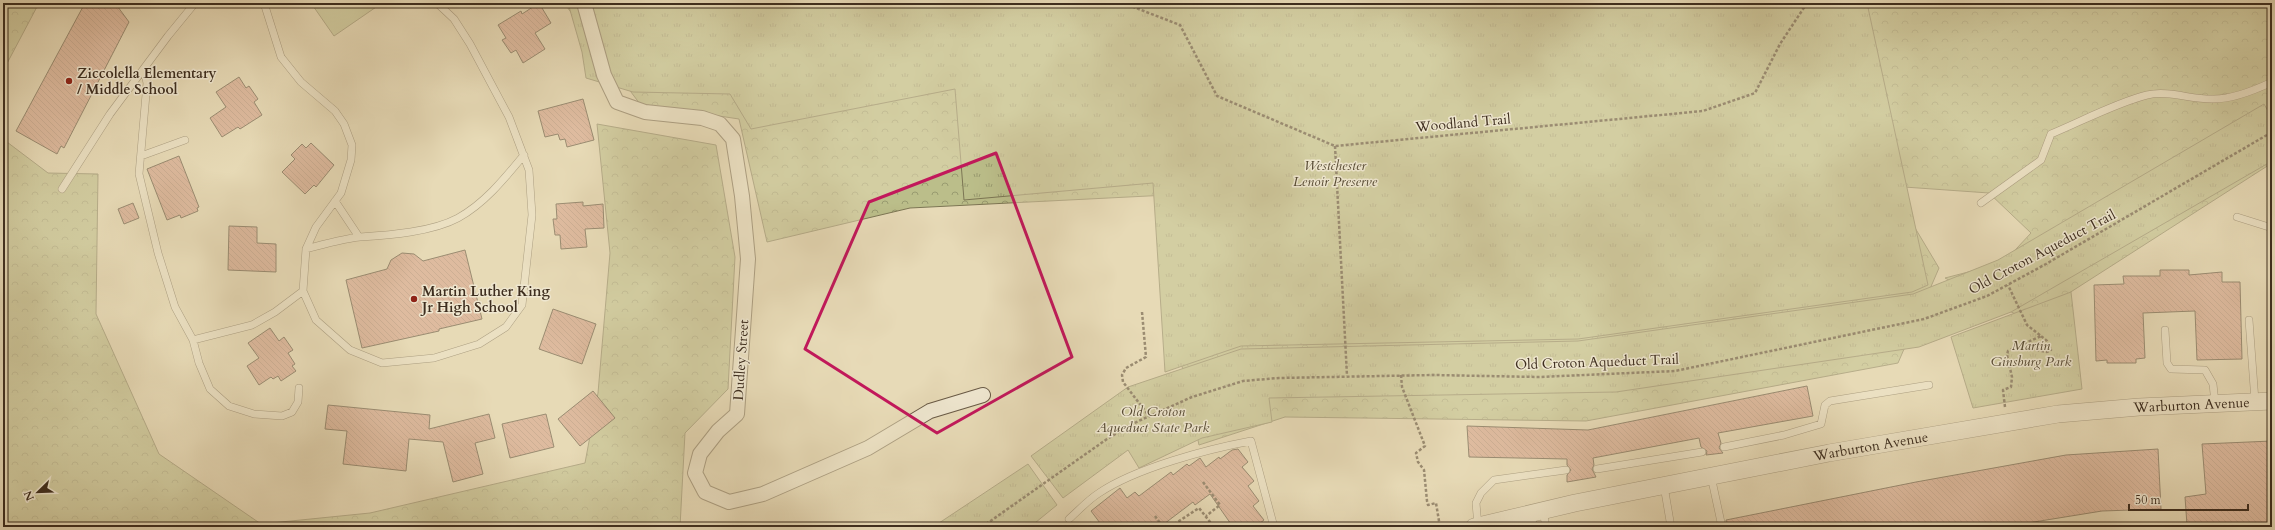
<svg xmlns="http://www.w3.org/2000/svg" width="2275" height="530" font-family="Cardo,serif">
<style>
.grass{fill:#bbbe8a;stroke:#7c7654}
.forest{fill:url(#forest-crowns);stroke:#7c7654}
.park{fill:url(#park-tufts);stroke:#7c7654}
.building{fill:url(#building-back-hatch);stroke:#3e2e1f}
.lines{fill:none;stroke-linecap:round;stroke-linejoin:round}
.service-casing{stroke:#685945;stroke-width:8}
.minor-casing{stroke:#685945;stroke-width:16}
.tertiary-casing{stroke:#685945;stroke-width:18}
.path{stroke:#3e2e1f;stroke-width:2.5;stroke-dasharray:3 2;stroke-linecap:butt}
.service{stroke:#efe7d0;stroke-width:7}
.minor{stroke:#efe7d0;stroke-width:14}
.tertiary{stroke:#efe7d0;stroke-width:17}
.marked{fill:none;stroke:#c2185b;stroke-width:3;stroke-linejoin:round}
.poi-dot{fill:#8f2418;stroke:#efe7d0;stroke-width:1.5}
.labels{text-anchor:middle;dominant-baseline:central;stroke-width:3;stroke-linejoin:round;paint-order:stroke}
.poi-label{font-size:14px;font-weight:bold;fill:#3e2e1f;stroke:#efe7d0;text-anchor:start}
.street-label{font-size:14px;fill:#3e2e1f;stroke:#efe7d0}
.park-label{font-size:14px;font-style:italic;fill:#574b34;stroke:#efe7d0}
</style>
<defs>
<pattern id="forest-crowns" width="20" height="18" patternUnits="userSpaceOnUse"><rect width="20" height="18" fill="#bbbe8a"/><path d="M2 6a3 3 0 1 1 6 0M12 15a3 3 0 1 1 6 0" fill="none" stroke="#999b70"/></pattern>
<pattern id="park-tufts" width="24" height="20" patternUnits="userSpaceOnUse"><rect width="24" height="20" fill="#bbbe8a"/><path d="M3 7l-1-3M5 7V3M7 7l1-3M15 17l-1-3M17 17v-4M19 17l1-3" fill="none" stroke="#999b70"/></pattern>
<pattern id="building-back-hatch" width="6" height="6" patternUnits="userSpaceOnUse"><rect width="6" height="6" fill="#d39684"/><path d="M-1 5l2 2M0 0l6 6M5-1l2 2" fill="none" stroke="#ad7b6b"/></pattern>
</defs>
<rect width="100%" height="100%" fill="#e7dab7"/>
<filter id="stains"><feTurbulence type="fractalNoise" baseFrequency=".005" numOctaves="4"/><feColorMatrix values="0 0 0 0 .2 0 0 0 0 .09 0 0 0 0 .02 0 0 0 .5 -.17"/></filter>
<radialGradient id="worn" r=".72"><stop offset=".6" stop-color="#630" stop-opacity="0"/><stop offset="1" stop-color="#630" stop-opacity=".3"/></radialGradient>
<!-- grass -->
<path class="grass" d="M311 3H382L334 36Z"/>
<!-- forest -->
<path class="forest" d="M3 3H39L3 71Z
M564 3H2272V163L2027 320 1945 278 2003 263 2031 233 1989 193 1890 186 1939 268 1898 363 1586 421 1285 417 1199 445 1172 320 1168 195 910 208 767 242 739 119 640 104Z
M597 124 716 145 735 257 728 389 685 433 680 527H3V139L48 173 98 174 96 314 159 454 261 524 370 513 585 463 598 393 610 253Z"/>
<!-- park -->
<path class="park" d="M568 3H1867L1928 285 1912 292 1578 339 1241 346 1165 372 1153 183 964 200 955 89 751 129 730 94 633 92 586 78 582 52Z
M2264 104 2272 118V161L2011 312 1919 347 1616 392 1269 398 1272 422 1202 438 1139 468 1128 450 1063 498 1031 456 1128 387 1241 349 1578 341 1913 294 1998 260Z
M2071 292 2082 389 1973 408 1951 337Z
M1028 464 1057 505 1030 527H933Z"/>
<!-- building -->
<path class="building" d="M85 3H115L129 22 64 148 61 146 57 154 16 131Z
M539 3 551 23 535 33 545 49 523 63 516 50 511 53 502 40 506 38 498 25 521 11 522 14Z
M239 77 246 88 249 86 258 99 254 102 262 115 240 129 238 127 222 137 210 118 226 107 216 92Z
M583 99 594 140 567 147 565 139 560 140 558 134 545 137 538 111Z
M311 143 334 165 316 187 314 185 305 194 282 172 295 159 291 155 302 144 306 148Z
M179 156 199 207 197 208 198 211 181 218 180 215 167 220 147 169Z
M583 202V206L603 204 604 228 585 229 587 247 561 249 560 235H555L553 219H557L556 204Z
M133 203 139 218 124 224 118 209Z
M229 226 257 227V243L276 244V272L228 270Z
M465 250 482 319 439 329V331L362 348 346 280 387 269 391 260 402 253 414 254 423 261Z
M2160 270H2189V275L2222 272V282H2240L2242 359 2197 360 2195 311 2143 313 2145 358 2136 359V363H2107V360L2096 361 2094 285 2124 284 2123 276H2160Z
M553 309 596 324 582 364 539 349Z
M270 328 279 341 284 337 293 350 288 353 295 364 292 366 296 371 281 381 278 376 273 379 271 377 259 385 247 366 259 358 248 343Z
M1807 386 1813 416 1718 433 1721 443 1719 448 1723 453 1706 455 1707 451 1701 447 1699 438 1593 458 1594 465 1592 469 1596 477 1567 482V475L1571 470 1567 465V459L1469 457 1467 426 1588 430Z
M593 391 615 418 580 446 558 419Z
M328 405 430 415 429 429 489 414 495 438 475 443 483 474 453 482 443 442 409 439 406 471 343 464 347 431 325 429Z
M546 414 554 447 510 458 502 424Z
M2272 441V527L2187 525 2185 497 2206 494 2202 444Z
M1238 449 1248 462 1242 467 1254 481 1248 486 1259 501 1253 506 1264 520 1255 527H1233L1210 494 1195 505 1193 502 1160 527H1103L1091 511 1120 488 1127 498 1135 492 1139 496 1171 472 1173 475 1187 464 1189 466 1200 458 1206 467 1219 457 1220 459 1232 450Z
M2158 449 2161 509 2102 511 2003 527H1727L1726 520 1916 482 2066 455Z"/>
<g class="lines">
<defs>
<path id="service" d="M264 3 281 57 301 82 335 111 344 124 352 145 351 160 341 193 316 227 306 249 303 291 316 320 350 350 382 363 434 358 479 344 506 327 522 305 532 215 529 170 509 117 470 44 454 19 437 3
M144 70 147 83 139 174 158 253 175 307 193 340 199 363 210 389 229 406 254 414 282 416 292 412 298 402 299 388
M141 156 185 140
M62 189 110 114 168 36 195 3
M335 201 359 237
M1981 203 2041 160 2051 134C2080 122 2118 102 2147 95 2169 90 2192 100 2214 99 2233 99 2255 90 2272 82
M2237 217 2272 228
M306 249C324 244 342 239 360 237 390 235 432 232 458 218 485 203 505 178 524 155
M2249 320 2255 401
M2165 330 2167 363 2171 369 2205 370 2213 384 2215 403
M193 340 252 325 275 312 303 291
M1724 447 1784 435 1821 424 1825 405 1830 401 1929 385
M1597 469 1702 452
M1711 476 1722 527
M1664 486 1671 527
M1543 511 1546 527
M1530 514 1534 527
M1069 519C1079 510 1088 500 1099 493 1136 468 1208 449 1251 441L1274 527
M1091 526 1093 527
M1478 526 1476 503 1481 493 1494 480 1566 470"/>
<path id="minor" d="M584 3 604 75 617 102 645 112 702 118 720 124 733 139 742 196 748 259 737 414 718 431 700 454 695 473 705 492 729 502 763 494 868 448 930 411 983 395"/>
<g id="tertiary">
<path id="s1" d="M1474 527 1575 503 1829 453 2058 414 2139 407 2272 401"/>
</g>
</defs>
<!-- service casing -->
<use href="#service" class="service-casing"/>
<!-- minor casing -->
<use href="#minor" class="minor-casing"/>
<!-- tertiary casing -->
<use href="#tertiary" class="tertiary-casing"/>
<!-- path -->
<path class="path" d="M1123 3 1180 25 1217 96 1335 146 1703 111 1755 93 1780 44 1807 3
M1335 146 1347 376
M1142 312 1146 357 1126 368 1122 375 1123 382 1149 416
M2023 344 2027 348 2047 352 2051 350 2047 341 2041 336
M1401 375 1402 387 1425 446 1416 453 1418 462 1424 470 1427 501 1428 505 1436 503 1440 527
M2005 407 2003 390 2011 387 2012 377 2007 355 2008 351 2041 336 2027 325 2008 285
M1203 482 1220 505 1206 516
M1155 516 1163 527
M982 527 1107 439 1132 424 1192 397 1243 381 1279 378 1433 375 1539 377 1675 371 1924 319 1987 296 2046 264 2272 132
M1170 527 1199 508 1214 527"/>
<!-- service -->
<use href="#service" class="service"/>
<!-- minor -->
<use href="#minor" class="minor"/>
<!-- tertiary -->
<use href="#tertiary" class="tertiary"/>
</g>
<!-- marked area -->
<path d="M0 0H2275V530H0ZM996 153 1072 357 937 433 805 349 869 202Z" fill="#e7dab7" fill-opacity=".55" fill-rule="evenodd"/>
<path class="marked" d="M996 153 1072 357 937 433 805 349 869 202Z"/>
<!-- markers -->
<g class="poi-dot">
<circle cx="69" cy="81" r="4"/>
<circle cx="414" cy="299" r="4"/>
</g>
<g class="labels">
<!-- poi labels -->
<g class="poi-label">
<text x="77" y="73">Ziccolella Elementary<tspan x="77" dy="16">/ Middle School</tspan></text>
<text x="422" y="291">Martin Luther King<tspan x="422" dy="16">Jr High School</tspan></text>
</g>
<!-- street labels -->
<g class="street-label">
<text transform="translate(1463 123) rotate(-5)">Woodland Trail</text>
<text transform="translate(2042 252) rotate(-28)">Old Croton Aqueduct Trail</text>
<text transform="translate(741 360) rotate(-86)">Dudley Street</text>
<text transform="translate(1597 362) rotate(-2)">Old Croton Aqueduct Trail</text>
<text stroke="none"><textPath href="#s1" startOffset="729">Warburton Avenue</textPath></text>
<text stroke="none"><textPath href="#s1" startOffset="405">Warburton Avenue</textPath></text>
</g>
<!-- park labels -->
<g class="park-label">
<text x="1335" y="165">Westchester<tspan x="1335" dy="16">Lenoir Preserve</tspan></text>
<text x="2031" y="345">Martin<tspan x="2031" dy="16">Ginsburg Park</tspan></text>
<text x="1153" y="411">Old Croton<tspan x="1153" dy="16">Aqueduct State Park</tspan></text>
</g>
</g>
<!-- margin -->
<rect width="2275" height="530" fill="none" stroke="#e7dab7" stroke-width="16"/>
<rect x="4" y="4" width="2267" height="522" fill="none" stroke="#3e2e1f" stroke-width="2"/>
<rect x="8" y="8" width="2259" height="514" fill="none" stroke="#3e2e1f"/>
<!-- north arrow -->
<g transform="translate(38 492) rotate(247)" stroke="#efe7d0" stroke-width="3" paint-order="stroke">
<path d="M0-3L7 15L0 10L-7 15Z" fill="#3e2e1f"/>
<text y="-6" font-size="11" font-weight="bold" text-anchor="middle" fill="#3e2e1f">N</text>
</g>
<!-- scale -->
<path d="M2129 504v6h119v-6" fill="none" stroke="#3e2e1f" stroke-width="2"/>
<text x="2135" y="504" font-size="12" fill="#3e2e1f" stroke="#efe7d0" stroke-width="3" paint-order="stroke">50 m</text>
<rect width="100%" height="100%" filter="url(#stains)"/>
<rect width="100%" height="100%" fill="url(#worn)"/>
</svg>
